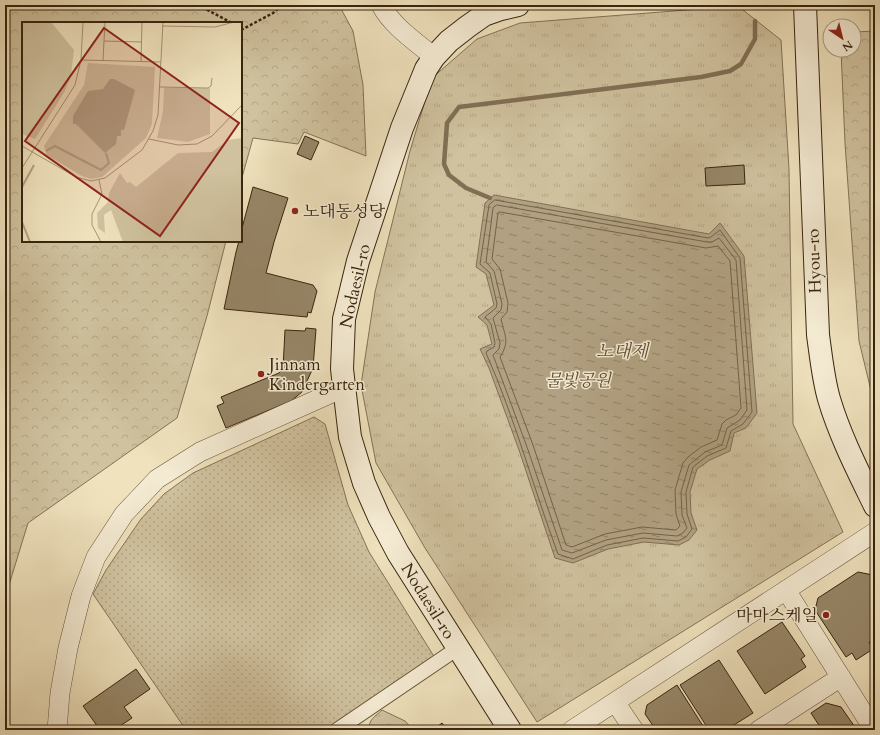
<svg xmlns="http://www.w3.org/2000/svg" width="880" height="735" font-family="Cardo,'Noto Serif KR',serif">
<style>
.grass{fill:url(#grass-dots);stroke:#847356}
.forest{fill:url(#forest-crowns);stroke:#847356}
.park{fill:url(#park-tufts);stroke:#847356}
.water{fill:url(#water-ripples);stroke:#816f54}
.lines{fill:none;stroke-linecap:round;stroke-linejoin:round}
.shore{stroke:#746248;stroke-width:1}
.stream{stroke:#816f54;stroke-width:4.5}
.building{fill:#978769;stroke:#38240e}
.pedestrian-casing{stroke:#66543a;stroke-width:16}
.minor-casing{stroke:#66543a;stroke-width:20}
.secondary-casing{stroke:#38240e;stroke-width:24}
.path{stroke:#38240e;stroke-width:2.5;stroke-dasharray:3 2;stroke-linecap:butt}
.pedestrian{stroke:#f5ecd4;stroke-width:14}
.minor{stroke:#f5ecd4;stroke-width:19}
.secondary{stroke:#f5ecd4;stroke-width:22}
.poi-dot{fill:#8f2418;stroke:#f5ecd4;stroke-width:1.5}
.labels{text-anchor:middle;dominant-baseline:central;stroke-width:3;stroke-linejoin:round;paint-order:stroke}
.poi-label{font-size:17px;fill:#38240e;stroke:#f5ecd4;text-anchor:start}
.street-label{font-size:17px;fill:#38240e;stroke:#f5ecd4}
.park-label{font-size:17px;font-style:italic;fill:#5e4c32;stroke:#f5ecd4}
.water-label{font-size:18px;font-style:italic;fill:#625037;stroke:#f5ecd4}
.inset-river{fill:none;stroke:#b1a182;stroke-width:2}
.inset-road{fill:none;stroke:#a69677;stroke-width:1}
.view{fill:#8f2418;fill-opacity:0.15;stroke:#8f2418;stroke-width:2}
.inset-edge{fill:none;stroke:#38240e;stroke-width:2}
</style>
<defs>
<pattern id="grass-dots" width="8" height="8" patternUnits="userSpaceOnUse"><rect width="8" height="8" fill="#d0c29f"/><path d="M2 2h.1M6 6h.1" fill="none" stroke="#b3a788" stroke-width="1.8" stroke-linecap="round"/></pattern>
<pattern id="forest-crowns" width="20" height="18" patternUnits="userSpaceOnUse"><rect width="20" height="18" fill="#d0c29f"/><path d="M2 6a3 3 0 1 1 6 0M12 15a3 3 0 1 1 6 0" fill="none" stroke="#b3a788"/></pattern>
<pattern id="park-tufts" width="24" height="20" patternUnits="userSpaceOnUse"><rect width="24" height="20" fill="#d0c29f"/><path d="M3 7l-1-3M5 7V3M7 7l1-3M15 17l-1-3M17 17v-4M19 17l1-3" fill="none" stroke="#b3a788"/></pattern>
<pattern id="water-ripples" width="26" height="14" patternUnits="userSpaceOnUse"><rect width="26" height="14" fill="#b1a182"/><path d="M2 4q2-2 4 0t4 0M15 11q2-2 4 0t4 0" fill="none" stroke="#918369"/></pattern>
</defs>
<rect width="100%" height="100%" fill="#efe2bd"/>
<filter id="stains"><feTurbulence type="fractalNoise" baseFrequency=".005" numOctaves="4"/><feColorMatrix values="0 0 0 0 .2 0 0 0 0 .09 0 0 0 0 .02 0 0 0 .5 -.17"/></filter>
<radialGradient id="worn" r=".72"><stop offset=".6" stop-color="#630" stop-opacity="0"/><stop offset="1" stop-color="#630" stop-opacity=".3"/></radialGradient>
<!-- grass -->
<path class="grass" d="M314 417 325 424 348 505 369 552 435 658 329 730H186L93 594 106 570 141 519 164 494 193 473Z"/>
<!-- forest -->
<path class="forest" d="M5 5H339L353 31 363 85 366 156 304 132 298 144 253 138 241 181V23H23V241H226L207 316 177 418 28 523 5 598Z
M875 31V407L859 341 845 143 841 50H854V32Z"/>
<!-- park -->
<path class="park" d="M738 6 781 40 789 169 793 424 843 532 537 722 425 548 376 463 361 385 375 292 410 151 432 78 477 39 520 23Z
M382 710 405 721 413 730H370C367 720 376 716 382 710Z"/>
<!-- water -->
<path class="water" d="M494 195 709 234 720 223 744 256 757 413 746 428 734 433 730 451 710 460 697 469 690 492 691 513 697 530 689 540 679 545 644 542 608 549 573 563 555 558 519 450 489 368 480 349 492 344 487 325 478 317 494 305 486 274 476 267 485 203Z"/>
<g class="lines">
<!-- shore -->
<path class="shore" d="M495 200 708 238 711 237 720 230 740 258 752 412 743 424 731 431 726 448 707 456 693 467 686 492 687 514 692 529 686 537 678 541 643 538 607 545 573 559 558 554C533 487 515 418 486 353L487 351 494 347 495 343 491 324 485 317 496 308 497 304 490 273 480 264 489 205Z
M497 205 707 242H712L719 238 736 260 747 410 740 420 727 428 722 445 705 452 689 465 681 492 682 515 687 528 683 533 677 536 643 533 606 540 572 553 562 550 527 447 493 355 499 349 500 343 493 318 501 310 502 304 494 271 486 262 493 208Z
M500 212 706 248 718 246 730 261 741 408 736 415 726 420 722 424 717 440 701 447 688 457 683 463 675 490 676 514 680 526 676 530 642 527 605 534 572 547 566 545 533 445 500 357C510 341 505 337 501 319L507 312 508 303 500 269 492 259 498 213Z"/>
<!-- stream -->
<path class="stream" d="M490 198 466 188 449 175 444 164 447 123 459 107 701 77 730 71 741 64 755 39V21"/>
</g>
<!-- building -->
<path class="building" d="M305 136 319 142 311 160 297 154Z
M744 165 745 184 706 186 705 168Z
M253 187 288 198 274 242 266 273 313 285 317 291 311 313 308 312 307 317 224 309 236 252 239 241H241V232Z
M306 328 316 329 313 368 302 392 291 401 226 428 217 406 224 403 221 397 279 373 283 368 285 330 305 331Z
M858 572 873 575 875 579V639L869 642 873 649 856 660 852 653 846 657 815 610 818 598Z
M782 622 805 656 801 659 806 667 765 694 737 651Z
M719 660 753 713 726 730H709L680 685Z
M136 669 150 689 124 707 132 718 114 730H100L83 706Z
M677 685 703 726 697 730H656L645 714 647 705Z
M826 703 841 707 857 730H822L811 713Z
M442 723 447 730H433Z"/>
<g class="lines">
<defs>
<path id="pedestrian" d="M337 730 458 648"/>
<path id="minor" d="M381 5C392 26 416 42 434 57
M786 590 874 730
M615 702 634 730
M57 730 60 693 68 648 81 596 96 557 124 514 157 479 200 452 345 387
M572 730 875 532
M759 730 841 677"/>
<path id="secondary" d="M805 5 818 335C821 356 823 378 829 399 840 436 858 471 875 506
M510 730 398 553 379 517 364 483 350 437 342 369 344 319 358 261 402 128 426 69 434 57 449 41 467 27 484 15 501 9 518 5"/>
</defs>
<!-- pedestrian casing -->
<use href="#pedestrian" class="pedestrian-casing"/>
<!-- minor casing -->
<use href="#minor" class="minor-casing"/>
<!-- secondary casing -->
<use href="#secondary" class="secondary-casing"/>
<!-- path -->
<path class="path" d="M198 5 232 23
M5 10 22 5
M241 28 243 29 273 13 282 5"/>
<!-- pedestrian -->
<use href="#pedestrian" class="pedestrian"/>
<!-- minor -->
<use href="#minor" class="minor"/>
<!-- secondary -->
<use href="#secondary" class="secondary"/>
</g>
<!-- markers -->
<g class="poi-dot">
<circle cx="295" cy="211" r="4"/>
<circle cx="261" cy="374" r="4"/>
<circle cx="826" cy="615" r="4"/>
</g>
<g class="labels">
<!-- poi labels -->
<g class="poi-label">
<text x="303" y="211">노대동성당</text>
<text x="269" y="364">Jinnam<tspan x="269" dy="20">Kindergarten</tspan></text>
<text x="818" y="615" text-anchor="end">마마스케일</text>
</g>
<!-- street labels -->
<g class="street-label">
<text transform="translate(814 261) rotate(-92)">Hyou-ro</text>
<text transform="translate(355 286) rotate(-77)">Nodaesil-ro</text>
<text transform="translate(428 601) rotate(58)">Nodaesil-ro</text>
</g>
<!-- park labels -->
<g class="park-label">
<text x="578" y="380">물빛공원</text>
</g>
<!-- water labels -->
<g class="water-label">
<text x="622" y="351">노대제</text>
</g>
</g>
<!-- overview -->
<g transform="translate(22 22)">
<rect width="220" height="220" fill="#efe2bd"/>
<path d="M142 66H188V112L166 120 135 116 141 89Z" fill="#d0c29f"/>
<path d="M0 0H29L52 28 49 53 43 69 13 117 0 112ZM220 116V220H101L89 188 82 193 83 211 76 206 75 191 86 180 87 171 98 151 105 161 108 160 114 165 156 131 190 130 206 118Z" fill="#d0c29f"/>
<path d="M66 41 133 45 130 102 124 116 80 155 69 157 60 154 25 133 22 124 62 63Z" fill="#d0c29f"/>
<path d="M88 57H92L113 68 102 108H99V114H95L94 122 83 131 54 102H51V94L66 69 81 67Z" fill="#b1a182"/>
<path class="inset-river" d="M24 129 33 124 79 148 87 141 84 131M0 165 12 143M0 200 8 220"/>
<path class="inset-road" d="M140 4 193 5 212 0M82 19 120 20M59 38 139 40M81 38 83 0M119 40 120 0M138 65 186 66 189 64 190 56M127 117 156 123 175 122 190 114 220 83M0 124 12 131M12 131 54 155 69 159 83 156 120 128 131 109 136 93 141 0M0 146 53 63 59 38 61 0M77 158 80 172 70 192V203L79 220"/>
<path class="view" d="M82 6 217 101 138 214 3 119Z"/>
<rect width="220" height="220" class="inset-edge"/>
</g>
<!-- margin -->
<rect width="880" height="735" fill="none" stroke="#efe2bd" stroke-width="20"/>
<rect x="6" y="6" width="868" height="723" fill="none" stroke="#38240e" stroke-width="2"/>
<rect x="10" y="10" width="860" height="715" fill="none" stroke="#38240e"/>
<!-- north arrow -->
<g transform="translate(842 38) rotate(145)"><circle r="19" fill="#f5ecd4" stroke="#a99c85"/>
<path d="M0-3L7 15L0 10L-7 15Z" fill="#8f2418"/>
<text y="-6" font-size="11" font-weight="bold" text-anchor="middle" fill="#38240e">N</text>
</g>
<rect width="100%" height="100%" filter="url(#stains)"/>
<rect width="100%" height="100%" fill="url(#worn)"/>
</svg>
